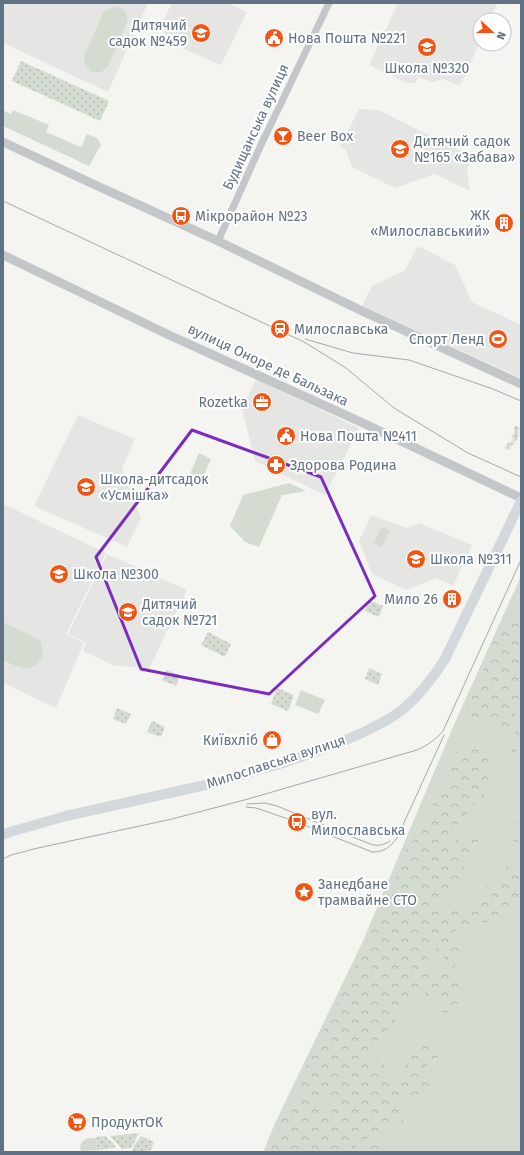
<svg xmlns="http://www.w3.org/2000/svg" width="524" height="1155" font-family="'Fira Sans',sans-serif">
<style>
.built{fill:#e5e6e4}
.industrial{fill:url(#industrial-grid)}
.grass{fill:#d4dcd1}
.forest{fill:url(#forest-crowns)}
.park{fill:url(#park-dots)}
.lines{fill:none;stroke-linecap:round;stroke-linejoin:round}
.minor{stroke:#c3c7ca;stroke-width:7}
.tertiary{stroke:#c3c7ca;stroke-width:9}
.secondary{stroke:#d2d8dc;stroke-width:10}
.tram{stroke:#a3a9af;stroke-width:1}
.marked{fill:none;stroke:#7b2cbf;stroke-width:3;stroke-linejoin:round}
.labels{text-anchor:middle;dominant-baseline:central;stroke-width:4;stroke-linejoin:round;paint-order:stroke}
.poi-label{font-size:14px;fill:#617284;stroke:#fff;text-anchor:start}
.street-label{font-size:14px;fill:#617284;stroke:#fff}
</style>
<defs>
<pattern id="industrial-grid" width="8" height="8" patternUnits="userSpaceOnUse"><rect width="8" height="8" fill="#e5e6e4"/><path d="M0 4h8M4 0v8" fill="none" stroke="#bdbfbe"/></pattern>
<pattern id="forest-crowns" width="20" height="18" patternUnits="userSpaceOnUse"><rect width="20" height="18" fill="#d4dcd1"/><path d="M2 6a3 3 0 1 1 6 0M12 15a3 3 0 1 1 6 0" fill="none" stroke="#afb7af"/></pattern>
<pattern id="park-dots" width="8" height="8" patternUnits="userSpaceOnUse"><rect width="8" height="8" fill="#d4dcd1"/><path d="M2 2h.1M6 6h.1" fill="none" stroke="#afb7af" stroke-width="1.8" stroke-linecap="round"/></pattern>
</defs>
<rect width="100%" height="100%" fill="#f4f5f0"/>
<!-- built -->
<path class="built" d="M3 3H148L108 92 3 43Z
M172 3H227L247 12 221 65 168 42 162 23Z
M398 3H512L511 5 497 3 489 20H480V42L460 86 443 79 432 82 418 77 415 83H407L369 65Z
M359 109 378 110 471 156 467 171 470 191 435 174 395 188 352 167 346 150 340 147Z
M418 246 455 265 472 302 521 325V378L362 306 372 286 405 270Z
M256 379 359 428 325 495 255 461 242 409Z
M78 415 135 439 122 469 141 518 127 547 34 506Z
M3 504 106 553 66 634 84 643 56 708 3 683Z
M371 515 407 528 419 523 472 545 453 586 436 578 406 590 372 574 359 541Z
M107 554 187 590 149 669 113 665 83 651 86 643 68 634Z"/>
<!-- industrial -->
<path class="industrial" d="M515 426H517L520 429 518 438 511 448 509 450 507 449 505 450 504 448 510 441 513 435Z"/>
<!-- grass -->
<path class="grass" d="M115 6 123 9 126 12 128 20 108 67 101 72H92L85 64 84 56 103 13 106 10Z
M3 110 11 114 13 110 49 125 46 132 81 147 87 134 97 138 101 145 89 166 3 126Z
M199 453 211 459 202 479 190 474Z
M289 483 306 491 282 495 259 547 245 542 230 526 243 495Z
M381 527 390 530 382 547 374 544Z
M521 576V1152H263L276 1121 362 943 456 720Z
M3 622 36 638 41 642 43 656C31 675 20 668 3 660Z
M301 690 325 700 318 714 295 705Z
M96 1138 97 1150 81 1151 80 1147C82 1138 88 1138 96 1138Z"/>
<!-- forest -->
<path class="forest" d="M521 616V698L510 728 502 731 497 724C485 724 473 722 465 712L483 673 486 657 505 618 512 621Z
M521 709C521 726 524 746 510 758L506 757 512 741Z
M468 747 480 751 488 759 486 768 489 788 481 800 468 808 463 828 453 833 449 846 463 835 480 837 457 881 436 899 442 906 457 904 472 907 481 905 486 887 496 885 501 874 510 863 521 871V904L511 908 498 923 476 921 471 928 459 927 452 936V946L462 948 460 963 449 970 446 958 437 956 436 943 427 956 429 968 457 979 469 985 462 995 453 1013 441 1012 437 998H427L424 989 411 991C403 1008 396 1028 378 1035L381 1043 369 1053 372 1059 384 1056 385 1066 388 1077 399 1078 404 1075 406 1063 417 1042 431 1041 441 1047 440 1056 428 1062C423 1075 433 1078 427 1092L407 1097 399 1105 406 1109 403 1122 391 1126 380 1134 379 1152H365L372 1143 369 1137 349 1152H269L280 1125 292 1101 300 1096 307 1100 328 1104 331 1099 304 1093 298 1082 394 886 399 865 407 846 419 836 432 815 434 796 450 777V765L456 753Z
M521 819V841L515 845 509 830Z"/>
<!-- park -->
<path class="park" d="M21 61 109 101 100 121 12 81Z
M369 600 383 606 379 617 365 611Z
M208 632 231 644 225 657 201 645Z
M369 668 382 674 378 685 365 679Z
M166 670 180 675 176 686 162 680Z
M277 688 294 695 288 711 271 704Z
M117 708 131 714 126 724 113 719Z
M152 721 165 727 161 737 147 732Z
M139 1133 131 1148 122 1149 110 1136Z
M105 1136 113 1143 116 1148 97 1150 96 1137Z
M141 1136 154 1142 151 1150 133 1152V1147Z"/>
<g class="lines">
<!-- minor -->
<path class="minor" d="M218 241 260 147 329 3"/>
<!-- tertiary -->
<path class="tertiary" d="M3 142 91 183 218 241 360 310 521 384
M3 255 169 335 363 423 521 498"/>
<!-- secondary -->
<path class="secondary" d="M3 835 10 832 66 816 219 782C243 773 268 768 292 760 318 751 343 742 368 730 380 724 392 718 402 710 419 696 433 678 445 659L521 501"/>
<!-- tram -->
<path class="tram" d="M3 201 304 342 346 368 394 408 468 453 521 477
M305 339 353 353 409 360 493 389 521 401
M247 804 265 803 277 806 370 844C377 846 383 846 390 841
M246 807 256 808 297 822 372 852C385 852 390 847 397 838L444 735
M3 859 11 855 38 848 172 819 248 799 417 750C428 745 435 740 443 731L521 560"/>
</g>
<!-- marked area -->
<path class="marked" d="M192 430 321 477 375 596 269 694 141 669 96 557Z"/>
<!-- icons -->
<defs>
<symbol id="school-disc" viewBox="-11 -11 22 22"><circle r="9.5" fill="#f15514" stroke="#fff"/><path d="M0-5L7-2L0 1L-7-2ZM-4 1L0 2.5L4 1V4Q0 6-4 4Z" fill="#fff"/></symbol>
<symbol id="civic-disc" viewBox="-11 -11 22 22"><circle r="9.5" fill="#f15514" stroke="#fff"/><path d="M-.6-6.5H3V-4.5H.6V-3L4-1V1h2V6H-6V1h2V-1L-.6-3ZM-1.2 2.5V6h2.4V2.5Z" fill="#fff"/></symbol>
<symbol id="bar-disc" viewBox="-11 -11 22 22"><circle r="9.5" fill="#f15514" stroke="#fff"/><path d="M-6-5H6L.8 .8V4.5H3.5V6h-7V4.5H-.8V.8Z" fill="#fff"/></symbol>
<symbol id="bus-disc" viewBox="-11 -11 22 22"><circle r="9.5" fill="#f15514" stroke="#fff"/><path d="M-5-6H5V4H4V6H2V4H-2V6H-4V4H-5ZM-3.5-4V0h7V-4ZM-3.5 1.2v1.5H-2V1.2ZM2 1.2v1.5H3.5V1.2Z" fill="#fff"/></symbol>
<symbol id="building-disc" viewBox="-11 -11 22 22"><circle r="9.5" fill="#f15514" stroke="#fff"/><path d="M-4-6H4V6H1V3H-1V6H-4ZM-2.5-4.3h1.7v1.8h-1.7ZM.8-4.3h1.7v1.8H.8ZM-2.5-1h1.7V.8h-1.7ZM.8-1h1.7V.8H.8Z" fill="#fff"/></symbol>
<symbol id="station-disc" viewBox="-11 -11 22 22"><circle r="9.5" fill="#f15514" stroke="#fff"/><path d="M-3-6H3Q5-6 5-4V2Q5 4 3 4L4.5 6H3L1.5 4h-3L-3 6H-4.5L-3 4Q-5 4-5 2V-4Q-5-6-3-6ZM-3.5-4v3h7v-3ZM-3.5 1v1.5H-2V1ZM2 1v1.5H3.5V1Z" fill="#fff"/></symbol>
<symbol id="stadium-disc" viewBox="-11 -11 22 22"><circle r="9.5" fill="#f15514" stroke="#fff"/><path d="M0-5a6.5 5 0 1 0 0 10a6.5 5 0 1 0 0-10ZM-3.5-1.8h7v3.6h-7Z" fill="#fff"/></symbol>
<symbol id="office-disc" viewBox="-11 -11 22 22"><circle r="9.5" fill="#f15514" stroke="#fff"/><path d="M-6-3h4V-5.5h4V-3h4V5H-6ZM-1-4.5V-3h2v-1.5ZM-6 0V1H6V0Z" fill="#fff"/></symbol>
<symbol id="pharmacy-disc" viewBox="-11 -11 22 22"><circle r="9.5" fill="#f15514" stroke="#fff"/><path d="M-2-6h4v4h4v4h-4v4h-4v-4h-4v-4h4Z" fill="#fff"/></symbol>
<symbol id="shop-disc" viewBox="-11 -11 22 22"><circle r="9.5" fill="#f15514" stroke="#fff"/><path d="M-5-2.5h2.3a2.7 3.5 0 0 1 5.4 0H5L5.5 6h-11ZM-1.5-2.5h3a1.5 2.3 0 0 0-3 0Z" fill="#fff"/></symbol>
<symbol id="sight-disc" viewBox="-11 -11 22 22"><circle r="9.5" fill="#f15514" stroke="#fff"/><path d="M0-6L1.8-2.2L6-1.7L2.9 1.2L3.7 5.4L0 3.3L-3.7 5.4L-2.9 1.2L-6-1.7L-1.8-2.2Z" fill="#fff"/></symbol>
<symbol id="supermarket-disc" viewBox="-11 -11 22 22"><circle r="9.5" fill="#f15514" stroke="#fff"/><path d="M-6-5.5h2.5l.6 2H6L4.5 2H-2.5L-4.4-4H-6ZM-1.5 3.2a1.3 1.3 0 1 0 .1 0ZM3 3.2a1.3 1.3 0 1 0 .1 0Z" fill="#fff"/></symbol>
</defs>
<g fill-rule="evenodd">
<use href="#school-disc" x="190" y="22" width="22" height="22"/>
<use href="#civic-disc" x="263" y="27" width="22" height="22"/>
<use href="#school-disc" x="416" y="36" width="22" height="22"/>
<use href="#bar-disc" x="272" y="125" width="22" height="22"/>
<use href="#school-disc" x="389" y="138" width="22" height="22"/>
<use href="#bus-disc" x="170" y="205" width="22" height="22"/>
<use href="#building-disc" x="493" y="212" width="22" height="22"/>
<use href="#station-disc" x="269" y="318" width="22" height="22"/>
<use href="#stadium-disc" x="487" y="328" width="22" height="22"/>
<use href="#office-disc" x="251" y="391" width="22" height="22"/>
<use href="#civic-disc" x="275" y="425" width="22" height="22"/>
<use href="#pharmacy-disc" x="265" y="454" width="22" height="22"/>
<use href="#school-disc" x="75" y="476" width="22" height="22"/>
<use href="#school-disc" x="405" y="548" width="22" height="22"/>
<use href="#school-disc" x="48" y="563" width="22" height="22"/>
<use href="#building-disc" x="441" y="588" width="22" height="22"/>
<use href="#school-disc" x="117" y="601" width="22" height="22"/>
<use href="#shop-disc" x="261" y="729" width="22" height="22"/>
<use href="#bus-disc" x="286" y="811" width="22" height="22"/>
<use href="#sight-disc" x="293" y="881" width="22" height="22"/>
<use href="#supermarket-disc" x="66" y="1111" width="22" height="22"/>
</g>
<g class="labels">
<!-- poi labels -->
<g class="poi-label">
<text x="187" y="25" text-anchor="end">Дитячий<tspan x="187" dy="16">садок №459</tspan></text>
<text x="288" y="38">Нова Пошта №221</text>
<text x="427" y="68" text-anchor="middle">Школа №320</text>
<text x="297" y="136">Beer Box</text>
<text x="414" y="141">Дитячий садок<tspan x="414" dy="16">№165 «Забава»</tspan></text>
<text x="490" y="215" text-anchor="end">ЖК<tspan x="490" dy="16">«Милославський»</tspan></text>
<text x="195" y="216">Мікрорайон №23</text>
<text x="294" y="329">Милославська</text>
<text x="484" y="339" text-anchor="end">Спорт Ленд</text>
<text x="248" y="402" text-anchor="end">Rozetka</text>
<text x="300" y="436">Нова Пошта №411</text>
<text x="290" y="465">Здорова Родина</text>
<text x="100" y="479">Школа-дитсадок<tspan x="100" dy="16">«Усмішка»</tspan></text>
<text x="430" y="559">Школа №311</text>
<text x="73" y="574">Школа №300</text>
<text x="438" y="599" text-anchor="end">Мило 26</text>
<text x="142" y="604">Дитячий<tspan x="142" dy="16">садок №721</tspan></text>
<text x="258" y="740" text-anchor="end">Київхліб</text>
<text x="311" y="814">вул.<tspan x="311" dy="16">Милославська</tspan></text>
<text x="318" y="884">Занедбане<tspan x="318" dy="16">трамвайне СТО</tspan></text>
<text x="91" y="1122">ПродуктОК</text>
</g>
<!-- street labels -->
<g class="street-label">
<text transform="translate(256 127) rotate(-65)">Будищанська вулиця</text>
<text transform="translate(268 365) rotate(25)">вулиця Оноре де Бальзака</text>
<text transform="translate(276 762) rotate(-18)">Милославська вулиця</text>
</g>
</g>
<!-- border -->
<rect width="524" height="1155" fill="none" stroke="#617284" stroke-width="8"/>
<!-- north arrow -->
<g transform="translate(492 32) rotate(111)"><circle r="19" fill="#ffffff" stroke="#c0c7ce"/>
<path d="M0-3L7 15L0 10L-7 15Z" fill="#f15514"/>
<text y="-6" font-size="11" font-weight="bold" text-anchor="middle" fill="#617284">N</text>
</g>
</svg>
